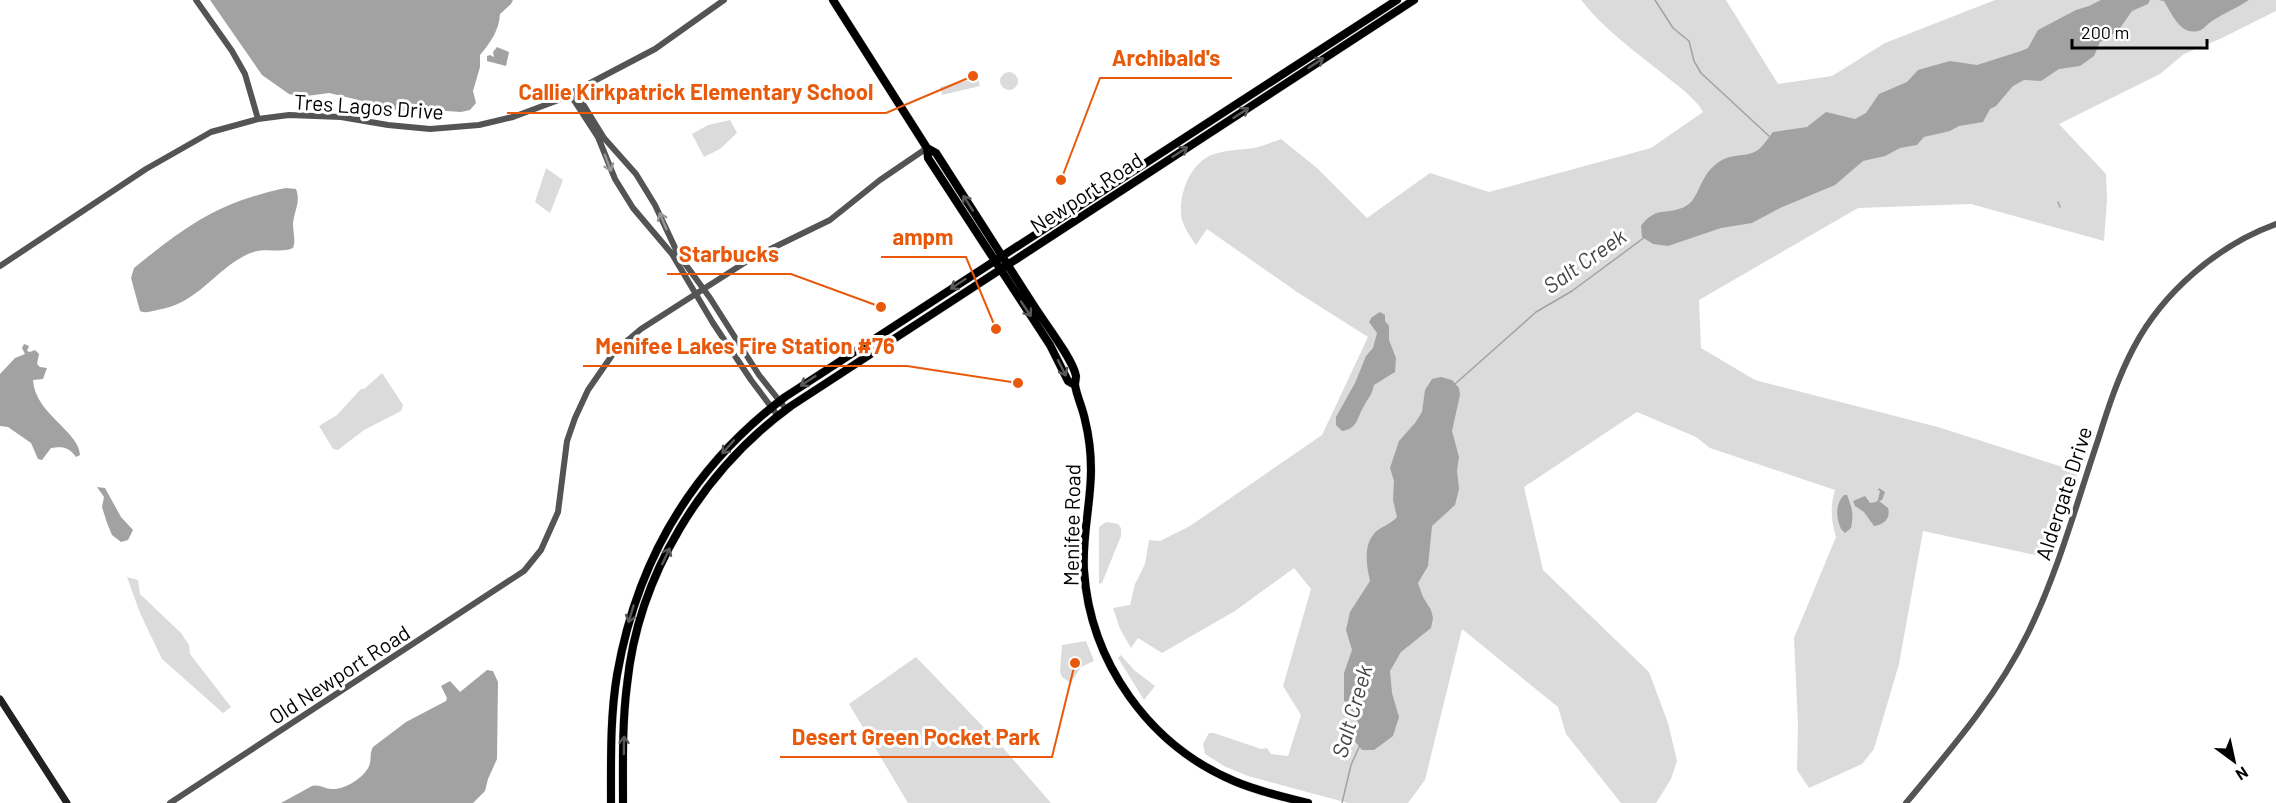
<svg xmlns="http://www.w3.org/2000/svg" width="2276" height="803" font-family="Barlow,sans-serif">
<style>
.green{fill:#dbdbdb}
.water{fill:#a2a2a2}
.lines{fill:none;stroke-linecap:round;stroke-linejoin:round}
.stream{stroke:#a2a2a2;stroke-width:1.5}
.primary-casing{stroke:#dbdbdb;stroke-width:9}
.tertiary{stroke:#545454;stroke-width:6}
.secondary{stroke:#212121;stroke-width:7}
.primary{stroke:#000;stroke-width:8}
.oneway{stroke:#595959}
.oneway2{stroke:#989898}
.labels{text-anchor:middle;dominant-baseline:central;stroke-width:6;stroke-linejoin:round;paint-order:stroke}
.street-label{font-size:21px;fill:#000;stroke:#fff}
.water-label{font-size:22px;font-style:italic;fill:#434343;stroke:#fff}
.leader{fill:none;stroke:#e8590c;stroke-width:2}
.callout-dot{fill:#e8590c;stroke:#fff;stroke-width:2}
.callout-label{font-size:22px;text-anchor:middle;font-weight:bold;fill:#e8590c;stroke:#fff;stroke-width:6;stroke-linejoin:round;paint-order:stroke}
</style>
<rect width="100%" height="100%" fill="#fff"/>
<!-- green -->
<path class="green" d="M1581 0H1726L1778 84 1832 76 1885 43 1995 0H2276V11L2222 38 2184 54 2160 74 2059 124 2106 174 2107 200 2104 241 1971 204 1858 208 1699 300 1701 348 1755 380 1938 427 2078 472 2049 558 1923 531 1899 664 1874 749 1862 764 1809 788 1797 770 1798 724 1794 638 1836 537C1831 521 1830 506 1835 490L1710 448 1696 437 1637 412 1524 487 1543 570 1649 672 1668 723 1677 761 1671 779 1656 803H1621L1566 734 1558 707 1462 629 1425 780 1408 803H1348L1248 776 1224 766 1205 754 1203 744 1209 733H1214L1261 749 1267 748 1271 754 1288 756 1301 715 1283 686 1311 589 1294 568 1235 611 1162 653 1138 638 1131 648 1120 629 1113 608 1130 605 1135 584 1145 564 1149 540 1160 541 1190 526 1322 435 1368 337 1297 292 1207 229 1196 245C1189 235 1181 224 1181 212 1180 192 1190 166 1209 156 1223 150 1240 150 1254 148 1263 146 1272 142 1281 139L1317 168 1367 218 1430 173 1489 192 1651 148 1703 112C1695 97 1675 84 1662 73 1633 50 1604 29 1581 0Z
M1000 81a9 9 0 1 1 18 0a9 9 0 1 1-18 0Z
M978 78 980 86 942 95 940 87Z
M730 120 737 133 720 149 704 157 692 134 708 125Z
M546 168 563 180 550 213 535 202Z
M382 373 403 405 401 411 364 430 338 450 333 449 319 426 337 415 361 389H364Z
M1106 522 1118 524 1121 528V536L1102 583 1099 584V527Z
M127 577 138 580 140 594 181 633 189 645 190 654 231 707 223 713 162 659 140 613Z
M1086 641 1094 661 1081 667 1071 683 1062 677 1060 672 1062 645Z
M1121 655 1134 670 1155 686 1144 700 1118 658Z
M916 657 998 742 1051 803H908L849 704Z"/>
<!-- water -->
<path class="water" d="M210 0H513L511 4 500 14C499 31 490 43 480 55V67L473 91 476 103 470 110 461 112 432 110 412 112 388 109 371 103 329 93 299 97 289 94 262 75Z
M2101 0H2150L2148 4 2132 11 2118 31 2100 42 2094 56 2080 66 2059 69 2041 81 2024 80 2013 86 1996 106 1990 109 1983 122 1959 126 1950 131 1924 137 1917 145 1900 148 1885 156 1863 161 1835 185 1780 208 1752 223 1721 228 1668 246 1653 244 1642 237 1641 226C1656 205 1668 216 1686 206 1699 199 1699 178 1715 165 1731 151 1744 159 1758 150 1764 145 1768 138 1773 132L1807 127 1826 112 1855 119 1866 113 1879 94 1907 82 1918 70 1950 61 1977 65 2021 51 2028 48 2038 30 2076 10 2089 6Z
M2158 0H2249C2237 8 2224 13 2212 21 2208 23 2205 28 2201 30 2181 38 2172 14 2164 1Z
M497 47 509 52 506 66 487 61V56L490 55 494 57 493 52Z
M286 188 296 189C301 202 294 211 293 224 293 232 296 241 293 248 280 254 264 246 248 254 214 270 198 304 157 310 150 311 146 314 140 311L131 278 134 268C187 225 219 202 286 188Z
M1380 312 1385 315V321L1389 326V340L1396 358 1395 372 1374 385C1371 397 1370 395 1364 406 1357 417 1358 429 1342 431L1336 425V417L1355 383 1366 356 1373 348 1377 333 1369 322 1372 317Z
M24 344 29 346 27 351 30 352 35 350 39 354 37 364 40 367 47 368 43 379 33 380C35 414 79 431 80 455L76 457C69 447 63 446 51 448L42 460 38 459 31 443 8 427 0 426V374L15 358 25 354 22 348Z
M1441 377 1452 380 1459 388 1460 395 1452 431 1459 457 1457 470 1459 489 1455 505 1432 526 1428 566 1418 583 1423 597 1431 610 1433 618 1431 628 1401 652 1390 671 1392 693 1399 717 1393 736 1374 750H1362L1354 740 1358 722 1344 700V673L1352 650 1346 630 1350 612 1370 581C1366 563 1362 539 1381 528 1388 524 1391 523 1397 517L1393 500 1394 481 1390 468 1399 441 1415 423 1422 412 1425 390 1432 379Z
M97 487 105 488 121 517 133 530 128 540 121 542 112 535 107 523 102 507 104 497Z
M1879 488 1885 492 1882 500 1879 501 1888 508C1891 518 1884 525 1874 526L1864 512 1855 506 1853 501 1865 496 1870 503 1876 502 1878 500 1880 491 1878 490Z
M1844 495H1847C1852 508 1854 513 1851 528L1845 533 1841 529C1836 518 1835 504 1844 495Z
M487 670 493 671 498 682 497 759 488 779 485 791 473 803H281L312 786C320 784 324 789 332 789 344 790 364 778 369 766 372 760 369 754 373 747L406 722 446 701 447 698 441 686 450 681 460 692Z"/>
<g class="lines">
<!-- stream -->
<path class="stream" d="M1655 0 1673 28 1689 41 1694 61 1701 73 1769 136
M2058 202 2060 207
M1455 384 1536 312 1572 291 1645 237
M1342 803 1351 765 1360 745"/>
<defs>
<path id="primary" d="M833 0 927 148 928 158 1050 345 1068 381 1075 385
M927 148 936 153C969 204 1001 255 1034 306 1044 322 1073 359 1076 376 1076 379 1075 382 1075 385 1077 397 1083 409 1085 420 1089 436 1091 453 1091 470 1091 503 1082 536 1084 570 1090 662 1149 745 1234 781 1257 791 1283 797 1308 803
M611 803C611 761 610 717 617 675 637 560 692 467 785 397L1397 0
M623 803C623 764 622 724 627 685 638 575 702 471 791 406L1414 0"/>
</defs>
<!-- primary casing -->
<use href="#primary" class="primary-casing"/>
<!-- tertiary -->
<path class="tertiary" d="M196 0 232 51 245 74 258 119
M575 91 604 138 636 174 655 205 678 254 710 298 759 375 786 409
M570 94 598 137 615 179 633 208 672 254 713 323 751 380 778 416
M0 266 146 169 211 132 258 119 289 115 341 117 388 125 430 129 479 125 513 117 556 101 655 49 724 0
M170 803 524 571 541 550 558 512 567 441 575 418 588 390 615 351 641 329 752 258 830 220 880 180 927 148
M1906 803C1951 749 1997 696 2028 633 2058 572 2076 505 2098 440 2108 408 2118 377 2134 347 2163 292 2218 245 2276 224"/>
<!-- secondary -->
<path class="secondary" d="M0 699 67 803"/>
<!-- primary -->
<use href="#primary" class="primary"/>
</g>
<!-- one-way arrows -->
<defs><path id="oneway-shaft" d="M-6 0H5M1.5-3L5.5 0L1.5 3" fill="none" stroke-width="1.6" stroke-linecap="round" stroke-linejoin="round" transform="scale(1.5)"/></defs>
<g class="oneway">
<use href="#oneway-shaft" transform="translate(1316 63) rotate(-33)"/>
<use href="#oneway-shaft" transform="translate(1241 113) rotate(-33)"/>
<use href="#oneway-shaft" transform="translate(1180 152) rotate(-33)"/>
<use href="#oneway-shaft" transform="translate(968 203) rotate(-123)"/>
<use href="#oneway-shaft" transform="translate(958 284) rotate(147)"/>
<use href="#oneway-shaft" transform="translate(1026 309) rotate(56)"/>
<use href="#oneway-shaft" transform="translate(1062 368) rotate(63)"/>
<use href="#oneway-shaft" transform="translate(808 381) rotate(147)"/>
<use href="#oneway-shaft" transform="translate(728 447) rotate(132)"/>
<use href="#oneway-shaft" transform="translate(666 556) rotate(-65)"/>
<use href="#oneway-shaft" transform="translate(631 614) rotate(107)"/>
<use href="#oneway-shaft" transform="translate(624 745) rotate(-89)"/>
</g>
<g class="oneway2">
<use href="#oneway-shaft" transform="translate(608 163) rotate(69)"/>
<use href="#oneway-shaft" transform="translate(663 221) rotate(-113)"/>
</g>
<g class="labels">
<!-- street labels -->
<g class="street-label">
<text transform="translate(369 106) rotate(4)">Tres Lagos Drive</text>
<text transform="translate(1086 192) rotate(-33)">Newport Road</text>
<text transform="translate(2063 493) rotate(-72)">Aldergate Drive</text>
<text transform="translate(1071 525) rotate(-89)">Menifee Road</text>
<text transform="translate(339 674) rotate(-33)">Old Newport Road</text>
</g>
<!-- water labels -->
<g class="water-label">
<text transform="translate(1584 260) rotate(-35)">Salt Creek</text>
<text transform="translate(1351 711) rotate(-74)">Salt Creek</text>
</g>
</g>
<!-- callouts -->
<path class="leader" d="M1061 180L1100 78H1232M973 76L886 113H507M996 329L966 257H881M881 307L791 274H667M1018 383L907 366H583M1075 663L1052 757H780"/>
<g class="callout-dot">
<circle cx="1061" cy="180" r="6"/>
<circle cx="973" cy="76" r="6"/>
<circle cx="996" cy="329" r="6"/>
<circle cx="881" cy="307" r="6"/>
<circle cx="1018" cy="383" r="6"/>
<circle cx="1075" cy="663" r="6"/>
</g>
<g class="callout-label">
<text x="1166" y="66">Archibald's</text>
<text x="696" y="100">Callie Kirkpatrick Elementary School</text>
<text x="923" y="245">ampm</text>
<text x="729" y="262">Starbucks</text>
<text x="745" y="354">Menifee Lakes Fire Station #76</text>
<text x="916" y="745">Desert Green Pocket Park</text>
</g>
<!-- north arrow -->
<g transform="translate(2234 761) rotate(147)" stroke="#ffffff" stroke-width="4.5" paint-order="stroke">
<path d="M0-4.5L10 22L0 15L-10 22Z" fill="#000000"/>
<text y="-9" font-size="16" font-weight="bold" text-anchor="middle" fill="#000000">N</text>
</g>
<!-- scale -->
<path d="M2072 39v9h135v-9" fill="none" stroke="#000000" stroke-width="3"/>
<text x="2081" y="39" font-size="18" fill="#000000" stroke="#ffffff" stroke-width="4.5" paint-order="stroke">200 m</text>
</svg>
